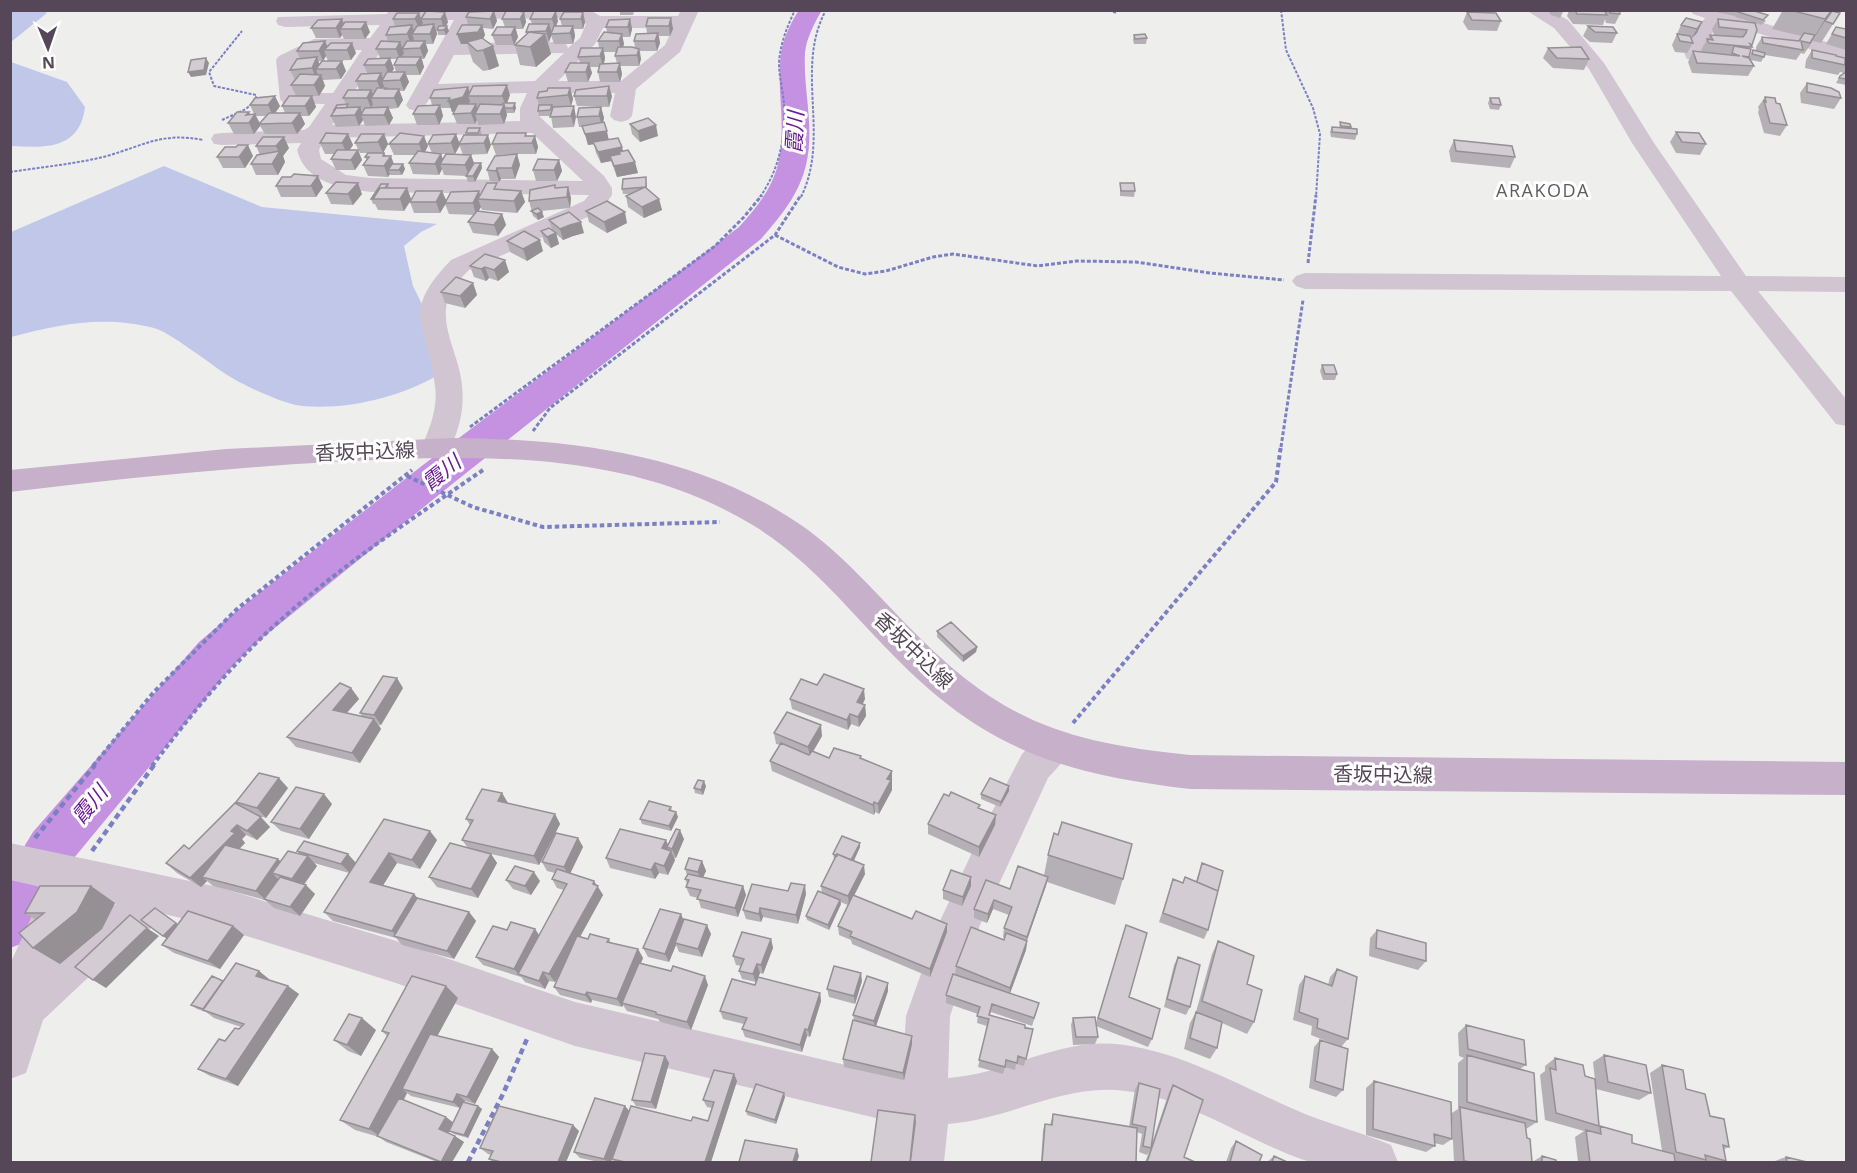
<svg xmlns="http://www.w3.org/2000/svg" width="1857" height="1173" font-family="'Open Sans','Noto Sans JP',sans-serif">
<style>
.green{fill:#c0c7e9}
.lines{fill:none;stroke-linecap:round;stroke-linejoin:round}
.river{fill:#c492e1;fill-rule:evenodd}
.path-far3{stroke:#7c80c2;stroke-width:2;stroke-dasharray:3 1.5;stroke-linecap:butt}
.path-far2{stroke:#7c80c2;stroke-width:3;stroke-dasharray:4 2;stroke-linecap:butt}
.path-far1{stroke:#7c80c2;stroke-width:4;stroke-dasharray:4.5 3;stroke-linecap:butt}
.path{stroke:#7c80c2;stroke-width:4.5;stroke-dasharray:6 4;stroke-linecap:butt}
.minor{fill:#d1c5d2;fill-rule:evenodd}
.major{fill:#c7b0c9;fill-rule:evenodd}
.wall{fill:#b5b0b5;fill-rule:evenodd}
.shaded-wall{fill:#949094}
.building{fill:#d3cdd3;stroke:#949094;stroke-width:1.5}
.labels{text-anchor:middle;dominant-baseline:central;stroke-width:6;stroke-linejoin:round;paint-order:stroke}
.far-quarter-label{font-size:18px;letter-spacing:1.5px;fill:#615a61;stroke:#fff}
.street-label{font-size:20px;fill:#564758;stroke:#fff}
.water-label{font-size:21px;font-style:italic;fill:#6a1d96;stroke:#fff}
</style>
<rect width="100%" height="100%" fill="#eeefed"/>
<!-- green -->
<path class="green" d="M11 10 43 11 47 13 11 42Z
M11 62 67 82 85 107C80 150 44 148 11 146Z
M164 166 262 207 437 224 421 232 404 246 413 286 442 345V373C401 397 350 410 302 406 283 404 243 385 227 375 212 365 168 331 154 328 103 315 60 324 11 337V232Z"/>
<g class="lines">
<!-- river -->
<path class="river" d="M799 10H822C815 22 806 39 805 53 803 90 815 128 806 165 799 195 780 217 761 239L451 485 255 644 231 668 69 864 29 941 10 948V870L33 832 199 642 225 620 423 465 739 227C756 208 772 189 778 164 787 126 776 89 781 53 783 39 791 22 799 10Z"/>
<!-- path-far3 -->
<path class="path-far3" d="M1109 10 1116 13
M1281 10 1286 50 1313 108 1320 134 1316 197
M222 120 246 109 256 100V95L214 86 209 72 242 31
M10 172C42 167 76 164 107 156 145 145 162 132 203 140
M760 197C779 170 786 137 784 104 783 91 779 77 779 63 780 44 787 27 795 10
M801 197C831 136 794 69 826 10"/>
<!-- path-far2 -->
<path class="path-far2" d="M775 235 838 267 865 274 886 271 933 257 953 254 1038 266 1077 261 1136 262 1210 273 1284 280
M1308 263 1316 195
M470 427 715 246 744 217 762 195
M533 431 550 408 775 235 801 195
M1281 447 1303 300"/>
<!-- path-far1 -->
<path class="path-far1" d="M407 476 473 507 543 527 720 522
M1073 723 1276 482 1281 445
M93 766 153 693 237 609 412 470
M152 766C190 716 229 667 275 625 339 567 412 519 483 470"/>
<!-- path -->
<path class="path" d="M35 838 95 765
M92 851 154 765
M468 1162 503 1094 527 1039"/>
<!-- minor -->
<path class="minor" d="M389 10H590L600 16H678L681 10H699L680 52 636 89 632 116 628 120 621 122 614 120 610 116 615 93H547L540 108V117L604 176 612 188V195L601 211 469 270C461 278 453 286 449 296 440 319 452 343 458 365 467 396 463 427 446 455L436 458 426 455 421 448C430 428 438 408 435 386 428 324 398 315 451 260L584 201 589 195 371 192C342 188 305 183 297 150L301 143 222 145 214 144 211 139 214 134 222 133 304 130 309 127 325 104 283 103 280 99 276 60 279 56 314 39 370 38 380 25 285 27 278 25 276 21 278 17 387 14ZM576 18 586 24 580 38 568 48 566 44 559 42 460 43 473 19ZM454 20 406 105 409 109 416 111 423 109 431 96 527 93 520 108V121L332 125 401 20ZM603 28H673L665 45 621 81H558L595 44ZM362 50 333 93H300L296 62 318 51ZM564 53 535 81 438 84 454 55ZM532 133 583 181 371 178 346 175 321 159 319 150 325 138Z
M1526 10H1550L1568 20 1604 63 1654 143 1746 276 1846 277V292L1758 291 1846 399V426L1836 424 1731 291 1305 289 1296 286 1292 281 1296 276 1305 273 1721 276 1632 143 1589 69 1554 28Z
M1690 10H1721L1846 48V60L1721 22 1704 44V55L1701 59H1687C1677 44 1696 29 1705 18L1693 14Z
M1054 730 1067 735 1073 746 1067 757 1048 778 980 925 950 1016 948 1078C997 1075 1041 1049 1090 1044 1161 1038 1240 1087 1305 1114 1333 1125 1363 1133 1391 1145L1398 1162C1378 1162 1323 1167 1307 1161 1246 1141 1190 1098 1125 1091 1063 1083 1009 1120 948 1124L944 1162H896L901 1124 575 1046 393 982 218 927 160 913 155 925 93 973 43 1020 26 1073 10 1079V964L41 896 56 890 71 896 77 910 62 944 116 904 10 880V843L218 887 393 940 575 1002 902 1078 906 1016 939 923 984 827 1022 754 1041 735Z"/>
<!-- major -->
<path class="major" d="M451 438C574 439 697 454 801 525 843 554 877 595 913 631 1002 722 1066 742 1190 755L1846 762V795L1190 789C1062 774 984 749 893 655 847 608 808 558 751 524 624 448 474 455 331 462 224 468 117 479 10 492V470L226 449Z"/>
</g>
<!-- wall -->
<path class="wall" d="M620 10H634V11L633 15H620Z
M1493 10H1521L1494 12Z
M1547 10H1564L1560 18 1551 15Z
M1569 10H1604L1605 12 1606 10H1619L1620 14 1615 24 1606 23 1605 19 1603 25 1573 24 1567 16Z
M1707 10H1755L1754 11 1766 21 1761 25 1755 23 1757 30 1751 46 1749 58 1753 50 1756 51V47L1762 37 1799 41 1802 36 1772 29 1783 10H1840L1839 12 1840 13 1821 43 1813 41 1817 34 1804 54 1801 53 1796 60 1765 55 1761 62 1750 60 1754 66 1748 76 1692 73 1688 62 1693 51 1703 52 1701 50 1707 39 1710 35H1714L1712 29 1718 19 1752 22 1735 17 1737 14 1735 16Z
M426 11 448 22 446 26 449 31 446 35H438L437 29H436L437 34 433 44H426L428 51 424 59H422L424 67 420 75H406L409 82 404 91H399L403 100 398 108 389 109 393 118 389 125 365 126 363 120 359 126 336 127 331 116 334 111V110L346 104 343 98 359 90 356 81 367 73 364 65 380 58 376 49 388 42 386 35 395 27 393 19 397 13 421 19ZM390 59H397L394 65 396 72H391L394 69Z
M494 11 497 21 493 29 483 28 485 35 483 39 493 46 499 66 489 70 483 71 473 62 467 44H461L457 34 468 25 466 17Z
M534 11 558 21 556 26H562L560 19 583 12 585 22 583 29H574L575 36 573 44H554L551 35 549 42H548L551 54 536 67 520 65 515 45 527 34 526 32 532 24 530 19Z
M524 12 526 22 523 29H516L518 37 514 45H496L492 35 505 27 502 19Z
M1467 12 1501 21 1497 31 1468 30 1463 22Z
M671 18 673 29 670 36H659L660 43 657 51H640L641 59 639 66H620L622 74 620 82H600L598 72 599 67H590L592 73 588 82H568L565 72 580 63 578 57 599 48 598 41 607 32 606 27 630 19 632 29 630 37H622L624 44 623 47 635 48 634 41 647 33 646 26ZM604 52H616L615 56 617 63 604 64 605 58Z
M342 19 344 23 370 32 365 39H344L342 35 340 38H316L311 28Z
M1702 22 1697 33 1691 39 1693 43 1687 53 1675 52 1672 45 1681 25Z
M1588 26 1617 33 1612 43 1590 42 1583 36Z
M1836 27 1846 29V50L1826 44Z
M1134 35 1147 38 1146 44H1134L1133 40Z
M325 41 327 47 331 43 356 53 351 60 328 61 326 56 323 61H318L319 64 346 71 341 79 323 80 325 86 319 96H298H312L316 107 309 116H301L305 124 297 134H265L260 126 254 134H234L228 123 249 112 250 114H254L250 105 255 98 280 106 275 113H285L282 106 296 96 291 85 295 80 290 70 300 59 297 51ZM256 116H267L260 123Z
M1548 48 1589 59 1584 70 1553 68 1543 58Z
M1812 50 1836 56 1845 62 1846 60V85L1836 83 1840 76 1844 73 1840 72 1838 75 1805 68 1806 60Z
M1807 83 1841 98 1834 109 1801 103 1800 93Z
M468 87 470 93 510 95 507 103 516 108 514 113H507V115L504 124 478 125 477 120 475 124H457L453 114 454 111 452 112 451 108H441L443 116 439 125H417L413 114 432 105 430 98Z
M570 88 573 99 571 106 574 127 553 128 551 116H539L538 111 539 106 537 98 547 91Z
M574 96H612L609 107 577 106Z
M1765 97 1776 103 1787 125 1780 136 1764 133 1758 112 1759 110 1758 107Z
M1490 98 1501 105 1499 110 1490 109 1488 103Z
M601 107 604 118 603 122 609 140 622 147 623 151 638 173 617 177 611 161 601 163 596 153 594 144 588 145 583 127H579L577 117Z
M1340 122 1351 127V129L1357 134 1355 140 1331 137 1330 132 1332 127 1339 128Z
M630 124 658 136 640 142 632 134Z
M480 128 482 135 491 145 487 154 463 155 459 144 467 135 466 133Z
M1676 132 1706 144 1700 155 1676 153 1670 142Z
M400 133 428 146 425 152 432 153 428 144 456 134 460 145 455 154H441L443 160 471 155 474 163H481L482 168 475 182H468L466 176 444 175 442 169 439 175 413 174 409 163 415 155H394L389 144Z
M526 133 527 136H535L538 147 536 154H517L520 165 515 179H501L499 182 490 181 487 170 515 154 496 155 492 144Z
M348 134 353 145 349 150H358L362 160 355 170H336L331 159 335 154H325L320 143Z
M384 134 388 144 383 153H384L386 156 394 164H403L405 169 402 175H390V174L388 177 368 176 363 165 367 161 365 157 367 153H360L355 143Z
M263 137 289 148 283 156 285 162 278 175H256L251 164 260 155 256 146Z
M1454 140 1515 157 1510 168 1451 162 1449 151Z
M253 156 245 168H223L217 157Z
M559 160 562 171 557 181H536L533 170Z
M291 177 323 187 316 197H281L276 186Z
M647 183V188L659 199 662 210 644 218 628 207 626 196 631 194H623L622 189Z
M1120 183 1135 191 1134 197 1120 196Z
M388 184 390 188H407L411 199 442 191 446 201 481 195 499 189 521 191 525 202 517 213 482 210 481 207 478 212 502 214 506 225 498 236 473 233 468 222 475 215 449 214 445 204 440 213H414L410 202 404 211 378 210 375 204H373L371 199Z
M568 187 571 198 570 208 541 211 544 217 538 220 533 216 529 201 556 188Z
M326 193 362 194 353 205 331 204Z
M586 211 627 223 607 233 589 222Z
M549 220 584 233 573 236 563 240 556 234 559 244 551 248 544 242 541 231 552 230Z
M507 241 543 251 527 261 510 252Z
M485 254 509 272 498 281 489 278 486 281 474 277 470 266Z
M473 283 477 295 465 308 445 303 441 292Z
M1322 365 1337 374 1335 380H1323L1320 371Z
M937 631 977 647 976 652 963 662 937 637Z
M817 685 865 699 862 705H865L866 716 859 727 851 724 848 730 792 709 790 699Z
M351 688 359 699 347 713 362 716 360 713 403 688 381 725H379L381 729 360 763 296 747 287 737Z
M774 733 822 736 813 751 829 758 862 759 892 771V790L879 814 875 812 874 815 772 771 770 761 780 745 776 744Z
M706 786 703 795 695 793 694 788Z
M288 788 266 818 256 815 270 827 257 840 246 835 242 839 245 843 239 849 280 861 300 854 297 851 356 863 437 840 420 869 397 863 382 886 414 894 417 898 469 912 476 921 454 959 402 945 396 938 333 921 324 912 349 873 314 863 317 866 304 885 315 894 300 916 274 908 265 900 213 886 207 881 201 887 177 873 166 863 189 849 240 806 236 802Z
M1009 791 1000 807 981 799V794Z
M502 793 508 804 555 814 560 824 539 865 491 854 497 863 478 898 437 887 429 877 468 848 462 840 470 825 466 819Z
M949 796 996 815 995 825 979 857 928 834V824Z
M332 804 309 839 281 831 271 822Z
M671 807 672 811 676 812 678 817 671 831 642 824 640 819Z
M578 838 583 847 570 873 597 885 603 895 580 937 588 939H609L611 943 638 949 643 958 641 963 708 985 691 1030 660 1022 658 1019 627 1011 623 1005 622 1007 592 1000 591 1003 560 995 554 987 559 976 555 982 549 981 545 989 525 982 521 977 483 965 476 957 507 930 535 929 539 935 564 890 557 888 552 879 555 873 547 871 542 862Z
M684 839 676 858H674L675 860 668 875 659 873 655 879 610 868 606 858 666 840 668 845Z
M860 847 854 861 865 874 854 896 947 932 930 977 852 944 851 940 839 935 838 926 848 905 840 902 841 904 829 930 807 920 806 916 822 893 821 886 835 859H834L833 854Z
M1048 855 1123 879 1115 905 1047 882 1027 941 1026 950 1010 993 1037 1011 1032 1026 991 1012 990 1015 1033 1029 1024 1066 1016 1064 1015 1070 1005 1067 1003 1074 978 1067 987 1026 977 1023 978 1014 946 1003V995L955 975 956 966 1004 940V938L1003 937 1004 928 1009 915 993 909 987 923 974 918V909L1010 889 1044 875Z
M702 861 706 871 703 877 743 886 746 895 738 917 701 908 698 898 690 896 686 887 687 884 685 879 687 875 685 869Z
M1202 863 1208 930 1204 939 1159 922 1173 879 1183 883 1185 877 1196 881Z
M506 880 540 881 531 895 513 889Z
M91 886 115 903 102 929 60 964 33 948 36 920 25 913Z
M971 886 962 906 943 899V890Z
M806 894 798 924 763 917 761 922 746 919 743 910Z
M141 920 178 924 233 926 244 935 220 969 174 953 162 945 167 939Z
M684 920 711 934 702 957 679 952 676 945 669 962 648 957 643 948Z
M1377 930 1426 961 1418 970 1369 956 1370 938Z
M1123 934 1129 997 1152 1039 1148 1047 1096 1026 1098 1037 1095 1044 1073 1045 1071 1025 1073 1018 1096 1023Z
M771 939 773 948 763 974 760 973 758 977 820 993 821 1001 810 1037 807 1036 802 1052 745 1037 742 1029 744 1024 723 1019 720 1011 755 985 756 982 742 979 739 971 741 966 736 965 733 956Z
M1218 941 1247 984 1254 1022 1247 1034 1222 1023 1217 1048 1210 1059 1184 1049 1190 1023 1196 1012 1212 954Z
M1178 957 1190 1007 1186 1015 1164 1007 1174 965Z
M1337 969 1348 1039 1341 1047 1311 1035 1312 1026 1293 1020 1299 985 1305 976 1328 985 1330 977Z
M259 971 270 980 299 994 238 1086 210 1076 198 1069 241 1027 214 1018 206 1012 197 1009 191 1005 223 981Z
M862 981 855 1004 829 997 827 989Z
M888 991 876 1026 912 1036V1044L904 1080 844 1067 843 1059 854 1020 853 1015Z
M458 998 437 1036 492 1049 499 1057 475 1104 465 1101 464 1102 478 1106 482 1109 468 1138 454 1134 450 1131 448 1133 464 1142 452 1162H437L386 1142 379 1137 355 1130 340 1120 387 1036 382 1031ZM407 1093 411 1096 460 1108 453 1123 404 1100Z
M1466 1025 1526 1065 1520 1069 1537 1122 1526 1129 1527 1138 1532 1162 1542 1156 1556 1162H1454L1452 1119V1139L1443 1145 1434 1143 1435 1146 1426 1152 1366 1135V1088L1374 1081 1452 1113 1458 1109V1063L1464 1058 1459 1056 1458 1033Z
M376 1030 361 1056 348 1051 334 1040Z
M1320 1040 1343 1090 1336 1097 1309 1088 1314 1047Z
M1604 1055 1651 1093 1639 1100 1596 1089 1593 1062Z
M665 1056 669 1063 656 1109 636 1106 632 1100Z
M1555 1058 1585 1076 1599 1126 1632 1143 1662 1151 1650 1073 1662 1065 1686 1089 1710 1116 1729 1147 1724 1149 1726 1161 1723 1162H1680L1675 1161V1162H1578L1575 1137 1584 1131 1545 1120 1540 1075 1545 1071V1066Z
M734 1074 737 1081 711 1162H615L612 1160 611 1162H599L580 1158 574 1152 625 1106 629 1111 691 1121H708L712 1108 707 1107 703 1100Z
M1139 1083 1152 1143 1169 1092 1173 1085 1184 1157 1195 1162H1145L1149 1152 1147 1155 1139 1152 1142 1134 1137 1132 1136 1162H1041L1043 1130 1045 1124 1050 1125 1053 1114 1129 1127 1135 1089Z
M785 1097 776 1124 747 1115 746 1111Z
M579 1131 566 1162H493L489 1159 491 1155 488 1154 480 1148Z
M1236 1141 1259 1162H1226L1231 1148Z
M1274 1156 1287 1162H1267Z
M1786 1157 1807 1162H1772Z"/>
<!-- shaded-wall -->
<path class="shaded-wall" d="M1832 10H1834L1827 22 1825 21 1804 54 1825 19Z
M494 11 497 21 493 29 490 19Z
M556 11 558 21 555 29 552 19Z
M445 12 448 22 444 29 441 19Z
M524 12 526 22 523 29 520 19Z
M583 12 585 22 583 29 581 19Z
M419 13 423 23 419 29 415 19Z
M671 18 673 29 670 36 669 26Z
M342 19 346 29H340L342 35 340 38 336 28Z
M630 19 632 29 630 37 628 27Z
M366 22 370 32 365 39 361 29Z
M1702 22 1697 33 1691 39 1697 29Z
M434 24 437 34 433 44 430 34Z
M549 24 552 34 549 42 546 31Z
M412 25 415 34H412L414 39 411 44 407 34Z
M482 25 485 35 481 42H467V44H461L457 34Z
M447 26 449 31 446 35 444 30Z
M573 26 575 36 573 44 570 33Z
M515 27 518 37 514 45 511 35Z
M658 33 660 43 657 51 655 41Z
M545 34 551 54 536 67 530 47Z
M622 34 624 44 621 51 619 41Z
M325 41 329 50H324L326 56 323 61 319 51Z
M425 41 428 51 424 59 420 48Z
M400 42 404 53 400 59 396 49Z
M352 43 356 53 351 60 347 50Z
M493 46 499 66 489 70 483 50Z
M603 48 605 58 603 67 600 56Z
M639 49 641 59 639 66 637 55Z
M317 57 321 68 316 69 318 75 316 79 312 68Z
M421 57 424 67 420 75 416 65Z
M206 58 209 63 206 75 191 77 188 72Z
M390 58 394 69 389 75 385 65Z
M342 61 346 71 341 79 336 69Z
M589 63 592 73 588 82 586 72Z
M620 63 622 74 620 82 617 72Z
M405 72 409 82 404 91 400 80Z
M381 73 384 81H382L384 86 381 91 377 81Z
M321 75 325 86 319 96 314 85Z
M507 85 510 95 506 106 502 96Z
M609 86 612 96 609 107 607 96Z
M468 87 471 96H468L470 101 467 108 452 112 448 101Z
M570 88 573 99 571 106 568 95Z
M399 89 403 100 398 108 394 98Z
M371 90 375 98H371L373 104 371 108 367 98Z
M275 96 280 106 273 116 268 105Z
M312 96 316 107 309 116 305 106Z
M515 103 516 108 514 113 513 108Z
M476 104 479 114H475L477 120 475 124 471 113Z
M440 105 443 116 439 125 435 114Z
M504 105 507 115 504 124 500 114Z
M574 106 576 117 574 127 571 116Z
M360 107 363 115H361L363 120 359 126 355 115Z
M388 107 393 118 389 125 384 115Z
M601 107 604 118 602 126 599 116Z
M249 112 252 119 255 114 260 124V126L254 134 249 123 246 115Z
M300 113 305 124 297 134 292 123Z
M656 125 658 136 640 142 638 131Z
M607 131 609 142 588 145 585 134Z
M348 134 353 145 347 154 342 143Z
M384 134 388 144 383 153 378 142Z
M456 134 460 145 455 154 451 143Z
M488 135 491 145 487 154 484 143Z
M424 136 428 146 423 155 419 144Z
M535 136 538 147 536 154 532 143Z
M284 137 289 148 283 156 285 162 278 175 272 164 279 153 276 146Z
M248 145 253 156 245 168 239 157Z
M622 147 624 158 621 159 610 156 611 161 601 163 598 152Z
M358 150 362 160 355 170 351 160Z
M384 153 387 160 391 156 395 167 388 170 390 174 388 177 384 166 383 156Z
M441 154 445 165 440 164 442 169 439 175 435 164Z
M517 154 520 165 515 179 512 168Z
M471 155 475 166 469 176 465 165Z
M559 160 562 171 557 181 554 170Z
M635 162 638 173 617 177 614 166Z
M481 163 482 168 475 182 473 176Z
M403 164 405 169 402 175 399 170Z
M497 168 501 179 499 182 496 171Z
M318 176 323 187 316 197 311 186Z
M358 183 362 194 353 205 348 194Z
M568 187 571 198 570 208 567 197Z
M407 188 411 199 404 211 400 199Z
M442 191 447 202 440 213 436 202Z
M479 191 482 200 478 199 481 207 476 215 473 203Z
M521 191 525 202 517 213 514 201Z
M659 199 662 210 644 218 642 207Z
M542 212 544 217 538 220 536 214Z
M625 212 627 223 607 233 604 222Z
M502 214 506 225 498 236 494 225Z
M581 222 584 233 573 236 563 240 560 229 570 225Z
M556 233 559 244 551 248 547 237Z
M540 240 543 251 527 261 523 249Z
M505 260 509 272 498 281 494 270Z
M485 267 489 278 486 281 481 269Z
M473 283 477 295 465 308 460 296Z
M977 647 976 652 963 662V656Z
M397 678 403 688 381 725 374 715Z
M351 688 359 699 340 720 333 710Z
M864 689 865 699 858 713 857 702Z
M865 705 866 716 859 727 858 717Z
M850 714 851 724 848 730 847 720Z
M374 719 381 729 360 763 352 753Z
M821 725 822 736 810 757 808 747Z
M892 771V790L879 814 878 804 887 779Z
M279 778 288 788 266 818 257 808Z
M704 781 706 786 703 795 701 790Z
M1009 786V791L1000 807 1001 802Z
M502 793 508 803 504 811 498 801Z
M324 794 332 804 309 839 300 829Z
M874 802 875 812 874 815 873 805Z
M676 812 678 817 671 831 669 826Z
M555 814 560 824 539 865 534 856Z
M996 815 995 825 979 857V847Z
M261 817 270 827 257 840 247 831Z
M237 825 246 835 242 839 245 843 210 879 202 877 207 881 201 887 190 878Z
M680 830 684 839 676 858 672 849Z
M430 831 437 840 420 869 412 860Z
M578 838 583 847 569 876 564 867Z
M666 840 669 848 667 847 669 852 662 848Z
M860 843V847L851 866 850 861Z
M671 851 675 860 668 875 664 866Z
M389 853 397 863 379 892 370 882Z
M348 854 356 863 350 873 341 864Z
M491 854 497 863 478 898 471 889Z
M308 856 317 866 301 888 292 879Z
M278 859 288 868 272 873 279 880 266 900 256 891Z
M702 861 706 871 701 882 698 872Z
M655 863 659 873 655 879 651 870Z
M864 865 865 874 849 905 848 896Z
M534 872 540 881 531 895 525 886Z
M971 877V886L962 906 963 897Z
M1048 877 1046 886 1025 945 1027 937Z
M594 881 603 895 555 982 549 974Z
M306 885 315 894 300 916 290 907Z
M805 885 806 894 798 924 796 915Z
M91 886 115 903 102 929 60 964 33 948Z
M743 886 746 895 738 917 735 908Z
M414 894 422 903 399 938 392 931Z
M840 900 841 904 829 930 828 925Z
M994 900 993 909 987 923 988 914Z
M760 908 763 917 761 922 759 914Z
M469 912 476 921 454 959 447 951Z
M681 914 685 923 675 943 676 945 669 962 665 954Z
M176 923 188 932 175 945 163 936Z
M947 924V932L930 977V969Z
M707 925 711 934 702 957 698 949Z
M233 926 244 935 220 969 208 961Z
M147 928 159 936 106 988 93 980Z
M535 929 541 938 518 974 521 977 514 969Z
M771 939 773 948 763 974 761 965Z
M1027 941 1026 950 1009 996 1010 988Z
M638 949 643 958 624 1003H622L623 1005 622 1007 617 999Z
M757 964 760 973 756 983 753 974Z
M259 971 270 980 256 976Z
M543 972 549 981 545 989 539 981Z
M861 973 862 981 855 1004 854 996Z
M705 976 708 985 691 1030 687 1022Z
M888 983V991L875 1029 874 1021Z
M288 986 299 994 238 1086 226 1079Z
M446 986 458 998 408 1090 402 1089 407 1093 383 1138 369 1129Z
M587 992 592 1000 591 1003 585 995Z
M820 993 821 1001 810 1037 808 1030Z
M362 1018 376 1030 361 1056 347 1045Z
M805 1029 807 1036 802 1052 800 1045Z
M912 1036V1044L904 1080 903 1073Z
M492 1049 499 1057 475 1104 467 1097Z
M665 1056 669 1063 656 1109 651 1102Z
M734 1074 737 1081 711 1162H705Z
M784 1093 785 1097 776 1124 775 1120Z
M457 1094 465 1101 461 1109 453 1102Z
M478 1106 482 1109 468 1138 464 1135Z
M625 1106 630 1112 611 1162H608L604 1159Z
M915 1115 916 1122 911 1162H910Z
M446 1117 454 1123 447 1135 439 1129Z
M573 1125 579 1131 566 1162H558Z
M455 1136 464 1142 452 1162H441Z
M797 1149 799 1156 797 1162H793Z"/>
<!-- building -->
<path class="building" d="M1575 10H1604L1607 15 1577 14Z
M1610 10H1619L1620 14 1610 13Z
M1740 10H1751L1768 15 1763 20 1738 12Z
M1790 10H1832L1825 19Z
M426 11 445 12 441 19H421Z
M494 11 490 19 466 17 469 12Z
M506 11H517L524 12 520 19H502Z
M534 11H556L552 19H530Z
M1832 11 1840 13 1833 24 1825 21Z
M564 12H583L581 19H560Z
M1467 12 1496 13 1501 21 1472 20Z
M397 13H419L415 19H393Z
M648 18H671L669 26H646Z
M1686 18 1702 22 1697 29 1681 25Z
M342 19 336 28H311L318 20Z
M630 19 628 27H606L609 20Z
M1718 19 1755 23 1757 30 1752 45 1750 44 1752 47 1709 43 1707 39 1713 40 1710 35 1743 37 1746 33 1747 30 1719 27Z
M345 22H366L361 29H340Z
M434 24 430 34H412L417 26Z
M529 24H549L546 31 526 32Z
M412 25 407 34 386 35 390 27Z
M462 25H482L478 32 457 34Z
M439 26H447L444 30H437Z
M554 26H573L570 33 551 34Z
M1588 26 1613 27 1617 33 1595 32Z
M497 27H515L511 35H492Z
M1836 27 1846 29V38L1832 34Z
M529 32 545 34 530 47 515 45Z
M604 32 622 34 619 41H598Z
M658 33 655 41H634L636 34Z
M1804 33 1815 35 1810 43 1801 41 1803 50 1763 43 1762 37 1799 41Z
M1145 34 1147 38 1135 39 1134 35Z
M1677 34 1690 36 1693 43 1680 41Z
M482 38 493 46 483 50 477 51 467 42Z
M325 41 319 51H297L303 43Z
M381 41 400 42 396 49H376Z
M407 41H425L420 48 402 49Z
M331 43H352L347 50H324Z
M1734 46 1751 49 1749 57 1742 56 1749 58 1754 66 1697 63 1693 51 1740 56 1732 53Z
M618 47H632L639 49 637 55 615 56Z
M1581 47 1589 59 1557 58 1548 48Z
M581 48H603L600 56 578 57Z
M1753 50 1765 53 1764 57 1752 54Z
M1812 50 1836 55V56L1845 58V65L1812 58Z
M317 57 312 68 290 70 297 59Z
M398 57H421L416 65H394Z
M206 58 204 70 188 72 191 60Z
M390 58 385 65H364L368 59Z
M322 61H342L336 69H316Z
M570 63H589L586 72H565Z
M620 63 617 72H598L600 64Z
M387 72H405L400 80 382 81Z
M1846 72V79L1839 78 1840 76Z
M381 73 377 81H356L361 74Z
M300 74 321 75 314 85H291Z
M1807 83 1831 88 1839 92 1841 98 1807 92Z
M507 85 502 96H468L473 86Z
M609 86 607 96H574L576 90Z
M468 87 463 97 448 101 450 98H430L434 90Z
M377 88H386L385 89H399L394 98H371Z
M548 88H570L568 95 537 98 539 92 547 91Z
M348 90H371L367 98H343Z
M275 96 268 105H250L255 98Z
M289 96H312L305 106H282Z
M1765 97 1775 98 1776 103 1780 104 1787 125 1770 123 1764 101 1766 102Z
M1490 98H1499L1501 105 1492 104Z
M503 103H515L513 108H505L504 105H502Z
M348 104 346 108H336L335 110H334L337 105Z
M458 104H476L471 113 453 114Z
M480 104 504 105 500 114H475Z
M440 105 435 114H413L418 106Z
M539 105H552L550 110 538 111Z
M574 106 571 116 550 117 553 107Z
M360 107 355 115 331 116 336 108Z
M388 107 384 115H361L365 108Z
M601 107 599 116 577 117 579 108Z
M237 112H249L246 115 255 114 249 123H228Z
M269 113H300L292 123 259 124Z
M648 118 656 125 638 131 630 124Z
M604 122 607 131 585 134 582 126Z
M1340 122 1350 124 1351 127 1341 126Z
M1332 127 1357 129V134L1332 132Z
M468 128H480L478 133H466Z
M1676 132 1699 133 1706 144 1682 142Z
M326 133 348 134 342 143H320Z
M400 133 424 136 419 144H389Z
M497 133H526L525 136H535L532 143 492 144Z
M361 134H384L378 142 355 143Z
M456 134 451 143 428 144 433 135Z
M464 135H488L484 143 459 144Z
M263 137H284L276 146H256Z
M618 138 622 147 598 152 593 142Z
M1454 140 1512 146 1515 157 1456 151Z
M238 145H248L239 157H217L225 147H236Z
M337 150H358L351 160 331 159Z
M628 150 635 162 614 166 610 156 620 154 619 152Z
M280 151 272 164H251L257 155Z
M418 151 441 154 435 164 409 163Z
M368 153H384L383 156H391L384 166 363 165 369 157H365Z
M446 154 471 155 465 165 440 164Z
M517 154 512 168H497L496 171 487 170 495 156Z
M538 159 559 160 554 170H533Z
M474 163H481L473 176H466Z
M392 164H403L399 170H388Z
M294 174 318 176 311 186H276L282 177H291Z
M646 177V187L622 189 623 179Z
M336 182 358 183 348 194 326 193Z
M487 183H497L494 189 521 191 514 201 478 199Z
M1120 183H1134L1135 191H1121Z
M381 184H388L385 188H380L373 199H371Z
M555 185V188L568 187 567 197 529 201 530 190Z
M645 187 659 199 642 207 626 196Z
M380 188H407L400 199H373Z
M416 191H442L436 202H410Z
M479 191 473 203H445L451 192Z
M607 201 625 212 604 222 586 211Z
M538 208 542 212 536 214 531 211Z
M477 211 502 214 494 225 468 222Z
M569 212 581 222 570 225 560 229 549 220Z
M549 228 556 233 547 237 541 231Z
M524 231 540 240 523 249 507 241Z
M485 254 505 260 494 270 485 267 481 269 470 266Z
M456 277 473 283 460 296 441 292Z
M1322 365H1334L1337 374H1325Z
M951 622 977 647 963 656 937 631Z
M824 674 864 689 857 702 865 705 858 717 850 714 847 720 790 699 801 679 817 685Z
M383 676 397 678 374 715 360 713Z
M340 683 351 688 333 710 374 719 352 753 287 737Z
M787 712 821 725 808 747 774 733Z
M781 743 809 755 812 751 829 758 834 748 861 756 860 758 892 771 887 779 891 780 878 804 874 802 873 805 770 761Z
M259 773 279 778 257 808 236 802Z
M990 778 1009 786 1001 802 981 794Z
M698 780 704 781 701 790 694 788Z
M296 787 324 794 300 829 271 822Z
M482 789 502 793 498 801 555 814 534 856 462 840 473 820 466 819Z
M951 792 980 805 978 808 996 815 979 847 928 824 944 794 949 796Z
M649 801 671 807 669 810 676 812 669 826 640 819Z
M235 803 261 817 247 831 237 825 231 831 235 833 190 878 166 863 184 845 189 849Z
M384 819 430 831 412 860 389 853 370 882 414 894 392 931 324 912Z
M1062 822 1132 844 1123 879 1048 855 1054 833 1058 835Z
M620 829 666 840 662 848 671 851 664 866 655 863 651 870 606 858Z
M676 829 680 830 672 849 667 847Z
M556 833 578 838 564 867 542 862Z
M842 836 860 843 851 860 837 854V856L833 854Z
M304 841 348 854 341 864 297 851Z
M450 843 491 854 471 889 429 877Z
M225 845 278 859 256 891 202 877Z
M288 851 308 856 292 879 272 873Z
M837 854 864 865 848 896 821 886Z
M689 858 702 861 698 872 685 869Z
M1202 863 1223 871 1218 891 1197 882Z
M515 866 534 872 525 886 506 880Z
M1018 866 1048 877 1027 937 1004 928 1012 907 994 900 988 914 974 909 986 880 1010 889Z
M557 869 594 881 593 884 598 886 549 974 543 972 539 981 518 974 567 884 552 879Z
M951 870 971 877 963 897 943 890Z
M688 874 743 886 735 908 697 899 701 890 686 887 689 880 685 879Z
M280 877 306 885 290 907 264 899Z
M1185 877 1218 891 1208 930 1163 913 1173 879 1183 883Z
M791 883 805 885 796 915 760 908 759 914 743 910 752 884 788 891Z
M40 886H91L77 912 33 948 19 933 44 913H25Z
M818 891 840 900 828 925 806 916Z
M853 895 912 919 916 911 947 924 930 969 850 936 852 932 838 926Z
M417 898 469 912 447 951 394 936Z
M155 908 176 923 163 936 141 920Z
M660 909 681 914 665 954 643 948Z
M188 911 233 926 208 961 162 945Z
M130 915 147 928 93 980 75 967Z
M684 919 707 925 698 949 675 943Z
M511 922 535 929 514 969 476 957 493 926 507 930Z
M1126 925 1147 933 1129 997 1160 1009 1152 1039 1098 1018Z
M971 927 1004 940 1006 933 1027 941 1010 988 956 966Z
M1377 930 1426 943V961L1376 948Z
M742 932 771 939 761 965 757 964 753 974 739 971 744 959 733 956Z
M590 934 609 939 607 942 638 949 617 999 587 992 585 995 554 987 577 936 588 939Z
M1218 941 1254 956 1247 984 1262 990 1254 1022 1202 1001Z
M1178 957 1200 965 1190 1007 1167 999Z
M236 963 259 971 256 976 288 986 226 1079 198 1069 219 1039 225 1041 235 1028 239 1029 244 1024 203 1010Z
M639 963 671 971 673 966 705 976 687 1022 656 1014V1012L622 1003Z
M834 966 861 973 854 996 827 989Z
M1337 969 1357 977 1348 1039 1317 1028 1318 1019 1299 1012 1305 976 1332 986Z
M953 974 1039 1003 1034 1018 992 1004 989 1015 1025 1025V1028L1033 1029 1026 1059 1018 1056 1017 1063 1006 1060 1005 1067 979 1060 989 1019 977 1016 980 1007 946 995Z
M212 976 223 981 203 1009 191 1005Z
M412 976 446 986 369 1129 340 1120 389 1033 382 1031Z
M867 976 888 983 874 1021 853 1015Z
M758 977 820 993 808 1030 805 1029 800 1045 742 1029 747 1018 720 1011 732 979 755 985Z
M1196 1012 1222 1022 1217 1048 1190 1038Z
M349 1014 362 1018 347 1045 334 1040Z
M1095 1017 1098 1037H1076L1073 1018Z
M853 1020 912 1036 903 1073 843 1059Z
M1466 1025 1524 1040 1526 1065 1468 1049Z
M430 1034 492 1049 467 1097 457 1094 453 1102 402 1089Z
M1320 1040 1348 1049 1343 1090 1315 1081Z
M645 1053 665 1056 651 1102 632 1100Z
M1467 1055 1534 1073 1537 1122 1467 1102Z
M1604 1055 1646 1065 1651 1093 1608 1082Z
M1555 1058 1583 1065 1585 1076 1595 1079 1599 1126 1556 1113 1550 1068 1556 1070Z
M1662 1065 1683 1070 1686 1089 1705 1094 1710 1116 1724 1119 1729 1147 1723 1145 1726 1161 1705 1155 1706 1160 1676 1152Z
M714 1070 734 1074 705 1162H625L612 1159 631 1106 691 1121 693 1117 708 1121 714 1102 703 1100Z
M1374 1081 1451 1102 1452 1139 1434 1134 1435 1146 1373 1129Z
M1139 1083 1160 1089 1151 1148 1143 1146 1146 1127 1132 1124Z
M756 1084 784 1093 775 1120 746 1111Z
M1173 1085 1203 1100 1184 1157 1195 1162H1147Z
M399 1098 446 1117 439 1129 455 1136 441 1162 377 1136Z
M595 1098 625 1106 604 1159 574 1152Z
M463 1102 478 1106 464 1135 449 1131Z
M499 1106 573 1125 558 1162H501L489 1159 493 1151 480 1148Z
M1460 1107 1525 1123 1527 1138 1530 1139 1532 1162H1471L1464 1161Z
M878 1110 915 1115 910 1162H871Z
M1053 1114 1137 1128 1136 1162H1042L1045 1124 1052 1125Z
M1600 1126 1632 1135V1143L1674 1154 1675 1162H1590L1586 1130 1601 1134Z
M745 1140 797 1149 793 1162H739Z
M1236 1141 1262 1155 1259 1162H1230Z
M1274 1156 1287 1162H1272Z
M1542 1156 1556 1160V1162H1542Z
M1786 1157 1807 1162H1787Z"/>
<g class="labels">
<!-- far-quarter labels -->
<g class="far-quarter-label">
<text x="1543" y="190">ARAKODA</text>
</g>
<!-- street labels -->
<g class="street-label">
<text transform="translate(365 451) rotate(-2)">香坂中込線</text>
<text transform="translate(914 650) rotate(44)">香坂中込線</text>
<text transform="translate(1383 774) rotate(1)">香坂中込線</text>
</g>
<!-- water labels -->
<g class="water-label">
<text transform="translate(794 132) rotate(-87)">霞川</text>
<text transform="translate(441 472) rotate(-38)">霞川</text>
<text transform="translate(89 804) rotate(-50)">霞川</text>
</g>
</g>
<!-- border -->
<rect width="1857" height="1173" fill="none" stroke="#564758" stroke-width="24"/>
<!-- north arrow -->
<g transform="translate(48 48) rotate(178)" stroke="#ffffff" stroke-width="4.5" paint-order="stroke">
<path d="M0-4.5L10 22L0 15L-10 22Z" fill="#564758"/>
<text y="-9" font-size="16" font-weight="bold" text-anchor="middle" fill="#564758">N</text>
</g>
</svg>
